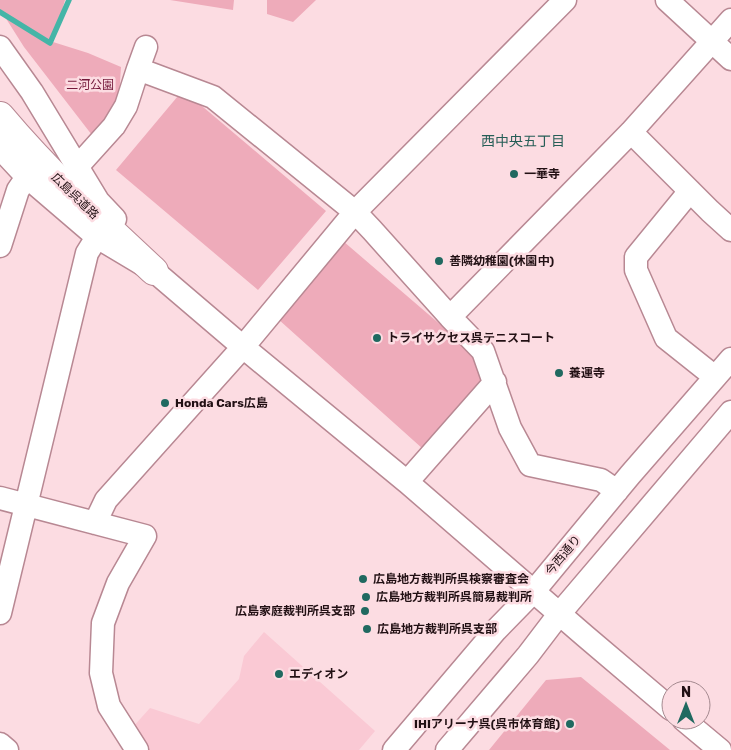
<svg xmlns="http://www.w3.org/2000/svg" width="731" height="750" font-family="Rubik,'Noto Sans JP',sans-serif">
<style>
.built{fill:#fac9d4}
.green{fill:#eeabba}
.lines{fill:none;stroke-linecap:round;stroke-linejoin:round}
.stream{stroke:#44b5a7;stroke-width:5.5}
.minor-casing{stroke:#b88893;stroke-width:25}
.highway-casing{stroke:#b88893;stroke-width:30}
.minor{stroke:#fff;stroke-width:22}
.highway{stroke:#fff;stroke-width:28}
.poi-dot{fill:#206960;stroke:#fcdce2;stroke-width:2}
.labels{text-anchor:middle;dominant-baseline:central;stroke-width:5;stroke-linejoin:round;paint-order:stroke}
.park-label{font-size:12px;fill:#75193b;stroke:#fcdce2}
.poi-label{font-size:12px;font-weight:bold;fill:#221014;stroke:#fcdce2;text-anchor:start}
.street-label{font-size:12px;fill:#221014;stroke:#fcdce2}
.neighbourhood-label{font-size:14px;fill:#265e57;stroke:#fcdce2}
</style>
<rect width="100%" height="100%" fill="#fcdce2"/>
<!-- built -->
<path class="built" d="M264 632 375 731 359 750H148L132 728 150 708 199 724 239 679 244 656Z"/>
<!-- green -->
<path class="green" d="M0 0H65L53 42 88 53 121 67 119 97 95 139 24 47 0 9Z
M170 0H234L233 10Z
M267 0H316L293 22 267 14Z
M183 90 326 211 258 290 116 170Z
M343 241 477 356 482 383 423 449 278 319Z
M581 677 670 750H489L546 680Z"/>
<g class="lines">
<!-- stream -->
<path class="stream" d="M0 12 50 43 69 0"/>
<defs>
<path id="minor" d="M667 0 731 59
M0 47 32 92 98 201 115 219
M146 47 138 69 213 97 355 212 372 230 450 317 483 351 510 428 530 465 601 480 617 491
M631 132 710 211 731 230
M0 148 27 177 97 237 154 271 243 347 407 482 585 636 671 709
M77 167 114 126 126 106 138 69
M690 191 636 257V270L666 338 715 377
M0 246 18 190 27 177
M450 317 631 132 731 20
M407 482 495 382
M0 498 145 536 118 583 103 623 101 673 109 706 137 750
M95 523 106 500 243 347 355 212 565 0
M0 613 87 253 97 237
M684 720 720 750
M0 744 7 750
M394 750 496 630 534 591 630 475 731 359
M447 750 528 655 560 613 731 412"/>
<path id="highway" d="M0 116C47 172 100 221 154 271"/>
</defs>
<!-- minor casing -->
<use href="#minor" class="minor-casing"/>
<!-- highway casing -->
<use href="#highway" class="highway-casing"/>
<!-- minor -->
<use href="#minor" class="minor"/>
<!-- highway -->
<use href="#highway" class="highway"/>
</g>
<!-- markers -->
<g class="poi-dot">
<circle cx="514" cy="174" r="5"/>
<circle cx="439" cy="261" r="5"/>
<circle cx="377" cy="338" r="5"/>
<circle cx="559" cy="373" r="5"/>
<circle cx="165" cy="403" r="5"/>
<circle cx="363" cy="579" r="5"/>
<circle cx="366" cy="597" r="5"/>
<circle cx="365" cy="611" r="5"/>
<circle cx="367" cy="629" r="5"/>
<circle cx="279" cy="674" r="5"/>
<circle cx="570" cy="724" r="5"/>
</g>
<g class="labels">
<!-- park labels -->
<g class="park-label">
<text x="90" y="85">二河公園</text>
</g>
<!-- poi labels -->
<g class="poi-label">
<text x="524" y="174">一華寺</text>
<text x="449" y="261">善隣幼稚園(休園中)</text>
<text x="387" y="338">トライサクセス呉テニスコート</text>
<text x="569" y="373">養運寺</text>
<text x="175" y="403">Honda Cars広島</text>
<text x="373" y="579">広島地方裁判所呉検察審査会</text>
<text x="376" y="597">広島地方裁判所呉簡易裁判所</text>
<text x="355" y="611" text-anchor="end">広島家庭裁判所呉支部</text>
<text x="377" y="629">広島地方裁判所呉支部</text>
<text x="289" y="674">エディオン</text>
<text x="560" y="724" text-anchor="end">IHIアリーナ呉(呉市体育館)</text>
</g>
<!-- street labels -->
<g class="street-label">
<text transform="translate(75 196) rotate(44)">広島呉道路</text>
<text transform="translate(563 555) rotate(-50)">今西通り</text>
</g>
<!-- neighbourhood labels -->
<g class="neighbourhood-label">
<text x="523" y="141">西中央五丁目</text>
</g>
</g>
<!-- north arrow -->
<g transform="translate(686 705)"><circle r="24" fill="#fcdce2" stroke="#a58a90"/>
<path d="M0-4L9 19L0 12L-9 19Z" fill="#206960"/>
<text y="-8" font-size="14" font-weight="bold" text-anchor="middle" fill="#221014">N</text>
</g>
</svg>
